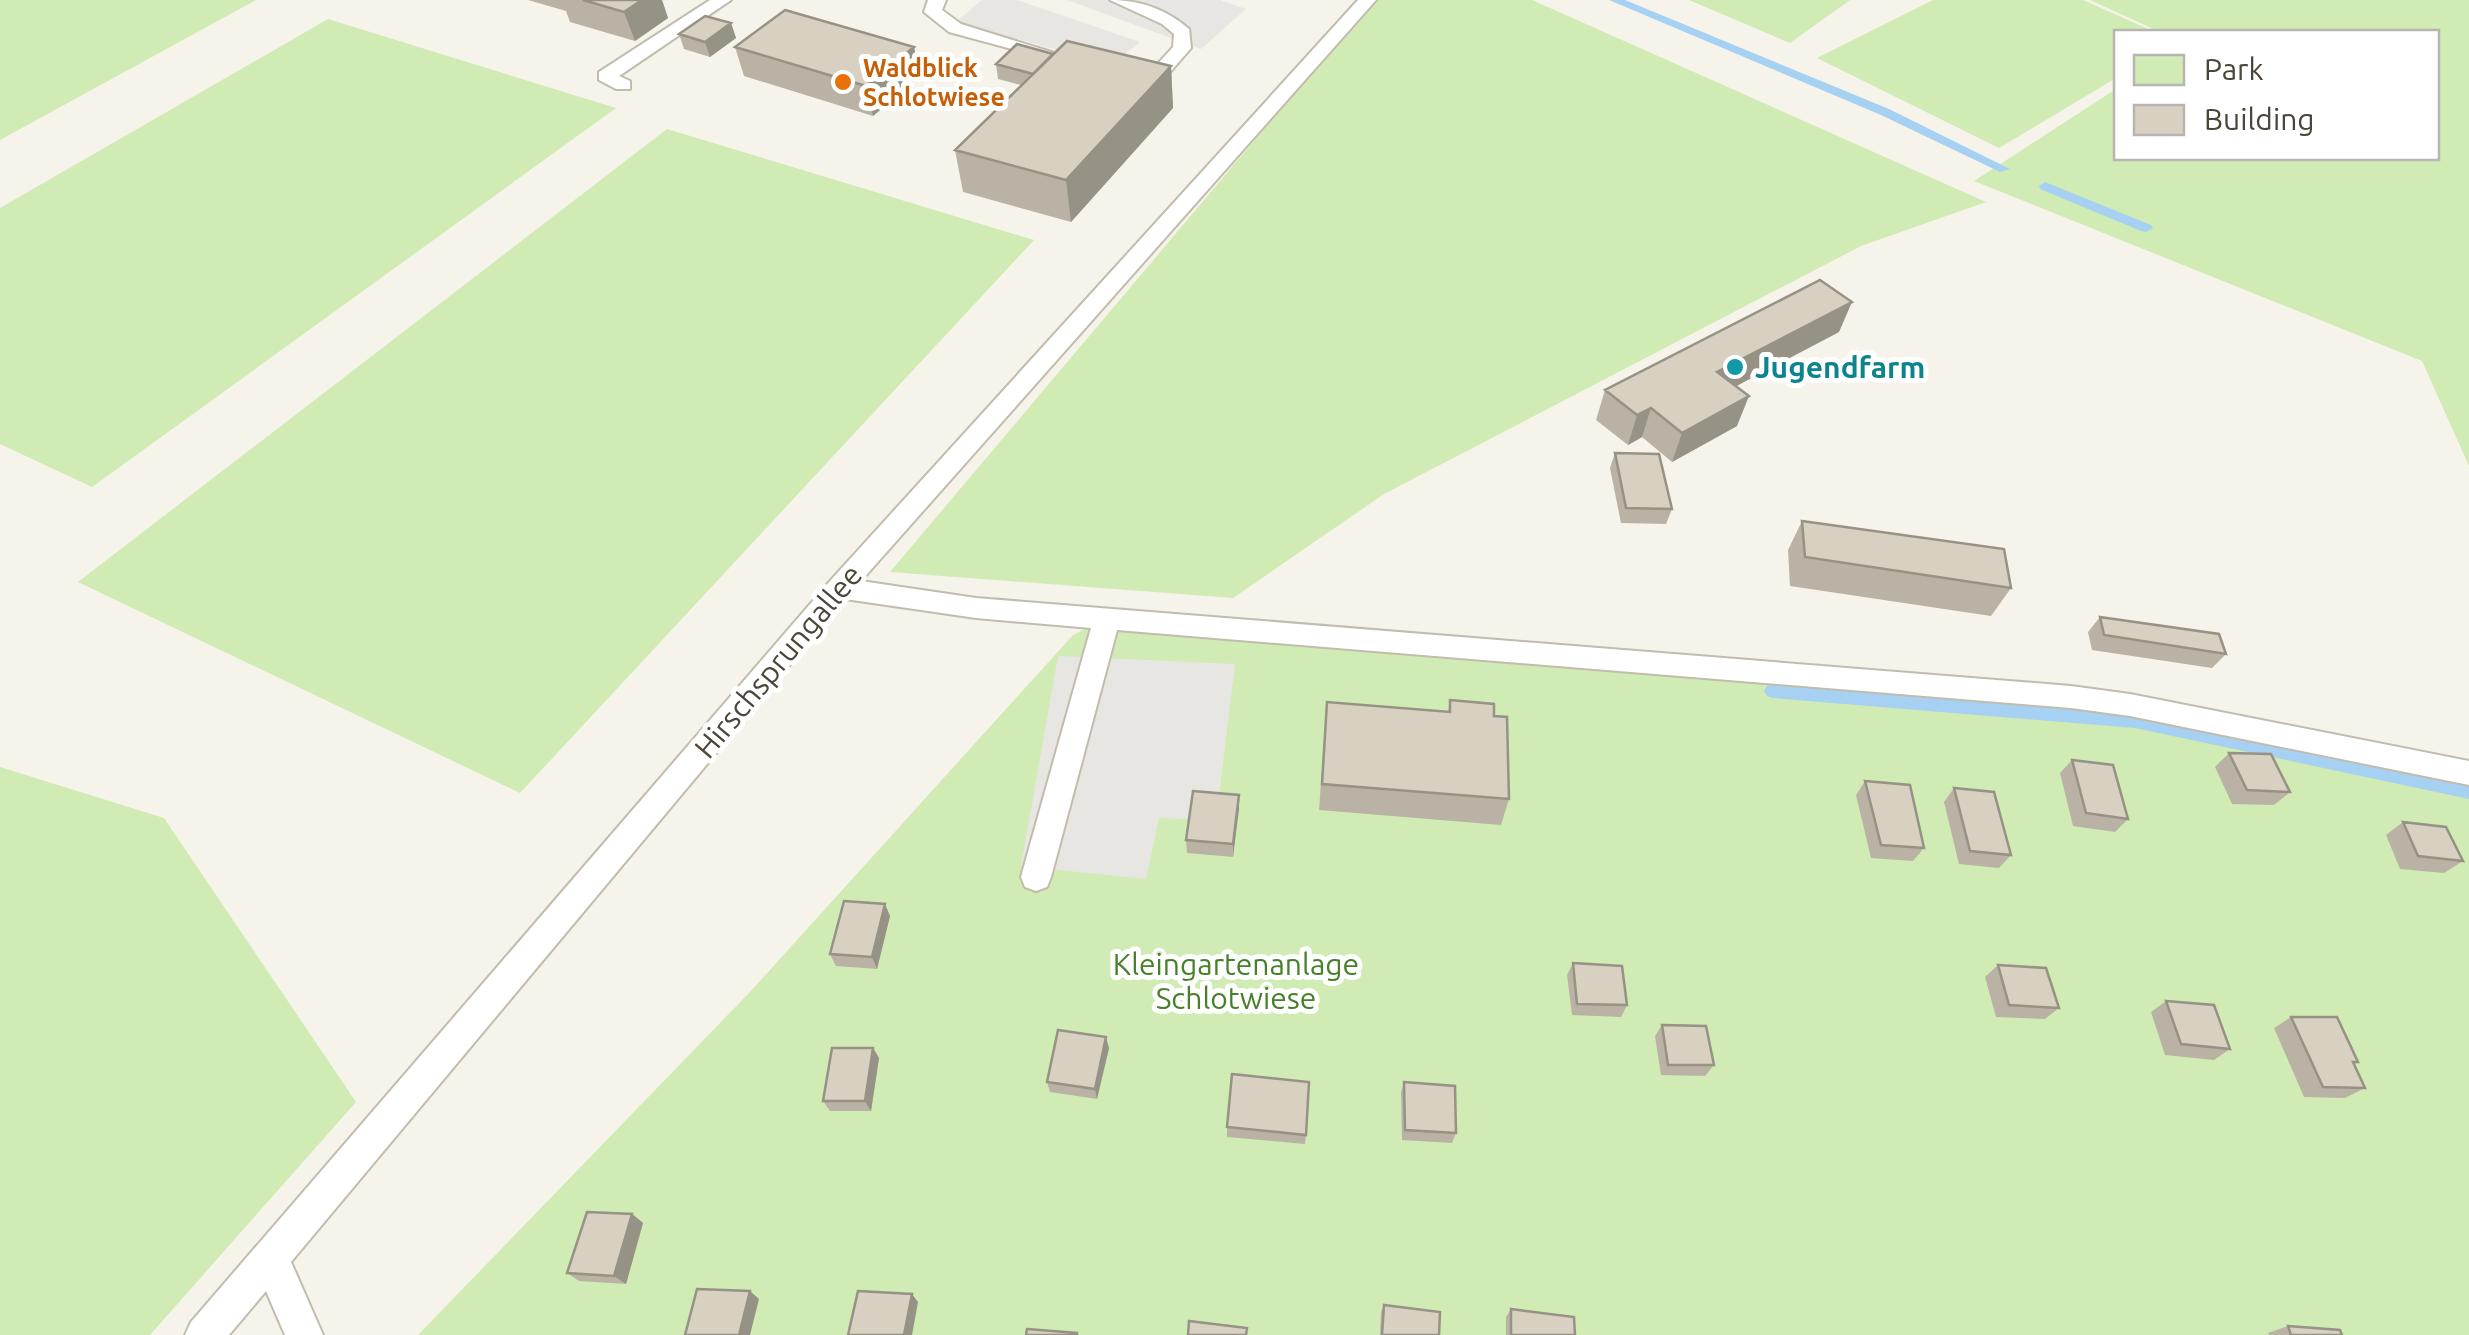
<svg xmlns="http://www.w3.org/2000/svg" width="2469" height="1335" font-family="Ubuntu,sans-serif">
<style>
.green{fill:#d0ebb4}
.parking{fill:#e8e6e3}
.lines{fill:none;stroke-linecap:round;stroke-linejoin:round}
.stream{fill:#a7d1f3;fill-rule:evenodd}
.service-casing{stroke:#c2bcad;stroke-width:4}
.service{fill:#fff;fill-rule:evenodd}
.wall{fill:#bab3a5}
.shaded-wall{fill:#979286}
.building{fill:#d8d0c0;stroke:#979286;stroke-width:2.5}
.food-dot{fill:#e8710a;stroke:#fff;stroke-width:4}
.culture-dot{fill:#0f9aa8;stroke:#fff;stroke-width:4}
.labels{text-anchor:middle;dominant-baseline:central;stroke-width:10;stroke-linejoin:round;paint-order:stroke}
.far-food-label{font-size:25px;font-weight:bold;fill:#c56008;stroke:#fff;text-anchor:start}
.culture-label{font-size:30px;font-weight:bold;fill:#0d838f;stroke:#fff;text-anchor:start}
.street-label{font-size:30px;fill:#4b4538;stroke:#fff}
.park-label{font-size:30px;fill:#468028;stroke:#fff}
</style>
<rect width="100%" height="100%" fill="#f6f3eb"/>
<!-- green -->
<path class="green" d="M0 0H256L0 140Z
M1373 0H1532L1986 202 1861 246 1384 494 1233 598 890 572Z
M1689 0H1850L1790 43Z
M1933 0H2083L2155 32H2116V78L1999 148 1817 58Z
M2090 0H2469V466L2422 361 1974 181 2116 89V158H2436V32H2160Z
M328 19 616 108 92 487 0 444V208Z
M667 129 1034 240 520 793 78 582Z
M1107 618 2130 705 2469 787V1335H418L749 993 1073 635Z
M0 767 164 818 356 1102 150 1335H0Z"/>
<!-- parking -->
<path class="parking" d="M982 0H1017L1140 42 1112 65 956 22Z
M1067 0H1220L1246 9 1201 49Z
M1058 656 1235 664 1216 820 1159 818 1146 879 1021 866Z"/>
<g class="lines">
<!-- stream -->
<path class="stream" d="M1609 0H1625L1889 109 2010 169 2000 172 1881 115Z
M2045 182 2151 225 2153 228 2146 232 2141 231 2040 189 2039 186Z
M1773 684 2135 714 2469 783V799L2135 728 1773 698 1767 696 1764 691 1767 686Z"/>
<defs>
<path id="service" d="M710 0H731L619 76 630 81V89H616L599 80V72Z
M928 0H946L942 10 961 24 1061 55 1052 60 949 32 924 12Z
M1110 0C1140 0 1166 9 1189 29L1191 48 1165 78 1133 81 1124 75 1133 69H1153L1173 47 1174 34 1162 24Z
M1358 0H1376L861 581 976 598 2071 686 2130 694 2469 761V785L2130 716 2071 708 1117 630 1051 877 1047 887 1036 891 1025 887 1021 877 1091 628 976 618 845 599 291 1262 323 1335H285L266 1291 229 1335H185L191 1322 830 581Z"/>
</defs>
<!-- service casing -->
<use href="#service" class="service-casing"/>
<!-- service -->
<use href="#service" class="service"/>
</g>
<!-- wall -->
<path class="wall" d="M528 0H662L668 18 635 41 570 22 566 11Z
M731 23 736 38 710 57 684 49 679 34Z
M735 47H914L920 76 873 116 744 76Z
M1053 54 1171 66 1173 108 1071 222 963 192 955 150 1021 85 998 79 996 64Z
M1839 332 1736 386 1737 426 1672 462 1642 437 1628 445 1596 420 1605 390Z
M1615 453 1672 509 1666 524 1621 523 1610 468Z
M1802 521 2011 588 1991 616 1790 586 1788 550Z
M2100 617 2226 654 2212 668 2092 650 2088 632Z
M1450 700 1494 716 1509 799 1501 825 1319 810 1325 729 1448 712Z
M2229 753 2290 792 2274 805 2232 804 2215 767Z
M2072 760 2128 819 2115 832 2073 826 2060 773Z
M1865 781 1924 848 1913 861 1871 858 1856 795Z
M1954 788 2011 855 1999 868 1959 864 1944 802Z
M1239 795 1233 857 1187 853 1186 840Z
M2403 822 2463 861 2444 873 2400 869 2386 835Z
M890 916 877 969 836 966 830 954Z
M1573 963 1627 1005 1621 1017 1572 1015 1567 975Z
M1998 965 2059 1008 2045 1019 1996 1017 1985 977Z
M2166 1001 2230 1049 2214 1060 2165 1055 2151 1012Z
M2291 1017 2358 1062 2354 1064 2365 1088 2345 1098 2304 1097 2274 1028Z
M1662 1025 1714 1065 1705 1076 1661 1075 1655 1036Z
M873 1048 879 1058 871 1111H830L823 1101Z
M1109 1048 1097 1099 1050 1092 1047 1082Z
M1404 1082 1456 1133 1452 1143 1402 1140 1401 1092Z
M1227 1127 1306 1135 1305 1144 1227 1137Z
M632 1214 643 1223 626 1284 579 1281 567 1273Z
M1384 1305 1439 1335H1380L1381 1312Z
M1511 1309 1575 1335H1506V1317Z
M2288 1326 2342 1335H2269L2268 1333Z"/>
<!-- shaded-wall -->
<path class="shaded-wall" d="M636 0H662L668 18 635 41 624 12Z
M731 23 736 38 710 57 705 42Z
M914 47 920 76 873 116 866 86Z
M1171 66 1173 108 1071 222 1066 180Z
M1852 302 1839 332 1706 402 1717 372Z
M1749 396 1737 426 1672 462 1682 433Z
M1651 408 1642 437 1628 445 1637 415Z
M1239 795V809L1233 857V844Z
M885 904 890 916 877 969 872 957Z
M1106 1037 1109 1048 1097 1099 1095 1089Z
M873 1048 879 1058 871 1111 865 1101Z
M632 1214 643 1223 626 1284 614 1276Z
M750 1291 759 1299 750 1335H739Z
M912 1294 918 1302 912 1335H904Z"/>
<!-- building -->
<path class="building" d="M583 0H642L624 12Z
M785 10 914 47 866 86 735 47Z
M705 16 731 23 705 42 679 34Z
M1067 41 1171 66 1066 180 955 150Z
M1017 44 1053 54 1033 74 996 64Z
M1820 280 1852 302 1717 372 1749 396 1682 433 1651 408 1637 415 1605 390Z
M1615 453 1659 454 1672 509 1626 508Z
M1802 521 2004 549 2011 588 1805 557Z
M2100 617 2219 634 2226 654 2104 635Z
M1450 700 1494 704V716L1507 717 1509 799 1322 784 1327 702 1450 712Z
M2229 753 2271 754 2290 792 2247 790Z
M2072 760 2113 765 2128 819 2086 813Z
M1865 781 1910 785 1924 848 1881 845Z
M1954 788 1994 792 2011 855 1970 851Z
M1193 791 1239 795 1233 844 1186 840Z
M2403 822 2446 827 2463 861 2418 856Z
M844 901 885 904 872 957 830 954Z
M1573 963 1622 966 1627 1005 1577 1004Z
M1998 965 2046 968 2059 1008 2009 1005Z
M2166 1001 2214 1005 2230 1049 2181 1044Z
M2291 1017H2337L2358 1062H2353L2365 1088 2323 1087Z
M1662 1025 1706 1026 1714 1065H1668Z
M1058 1030 1106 1037 1095 1089 1047 1082Z
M832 1048H873L865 1101H823Z
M1232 1074 1309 1082 1306 1135 1227 1127Z
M1404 1082 1455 1086 1456 1133 1405 1130Z
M587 1212 632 1214 614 1276 567 1273Z
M697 1289 750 1291 739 1335H685Z
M858 1291 912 1294 904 1335H848Z
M1384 1305 1440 1312 1439 1335H1382Z
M1511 1309 1574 1317 1575 1335H1511Z
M1189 1321 1247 1328 1246 1335H1188Z
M2288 1326 2340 1330 2342 1335H2291Z
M1027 1329 1077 1333V1335H1026Z"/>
<!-- markers -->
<circle class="food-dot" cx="843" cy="82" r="10"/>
<circle class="culture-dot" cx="1735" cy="367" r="10"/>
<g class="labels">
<!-- far-food labels -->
<g class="far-food-label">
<text x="863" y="68">Waldblick<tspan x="863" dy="29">Schlotwiese</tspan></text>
</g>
<!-- culture labels -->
<g class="culture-label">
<text x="1755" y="367">Jugendfarm</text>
</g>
<!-- street labels -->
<g class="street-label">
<text transform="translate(778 661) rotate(-50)">Hirschsprungallee</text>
</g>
<!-- park labels -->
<g class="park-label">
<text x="1236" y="964">Kleingartenanlage<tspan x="1236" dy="34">Schlotwiese</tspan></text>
</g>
</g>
<!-- legend -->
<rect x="2114" y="30" width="325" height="130" fill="#ffffff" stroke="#b7b5af" stroke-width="2.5"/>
<rect x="2134" y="55" width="50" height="30" fill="#d0ebb4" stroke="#b7b5af" stroke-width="2.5"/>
<text x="2204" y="80" font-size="30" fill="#4b4538">Park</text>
<rect x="2134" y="105" width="50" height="30" fill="#d8d0c0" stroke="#b7b5af" stroke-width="2.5"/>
<text x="2204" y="130" font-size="30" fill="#4b4538">Building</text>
</svg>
